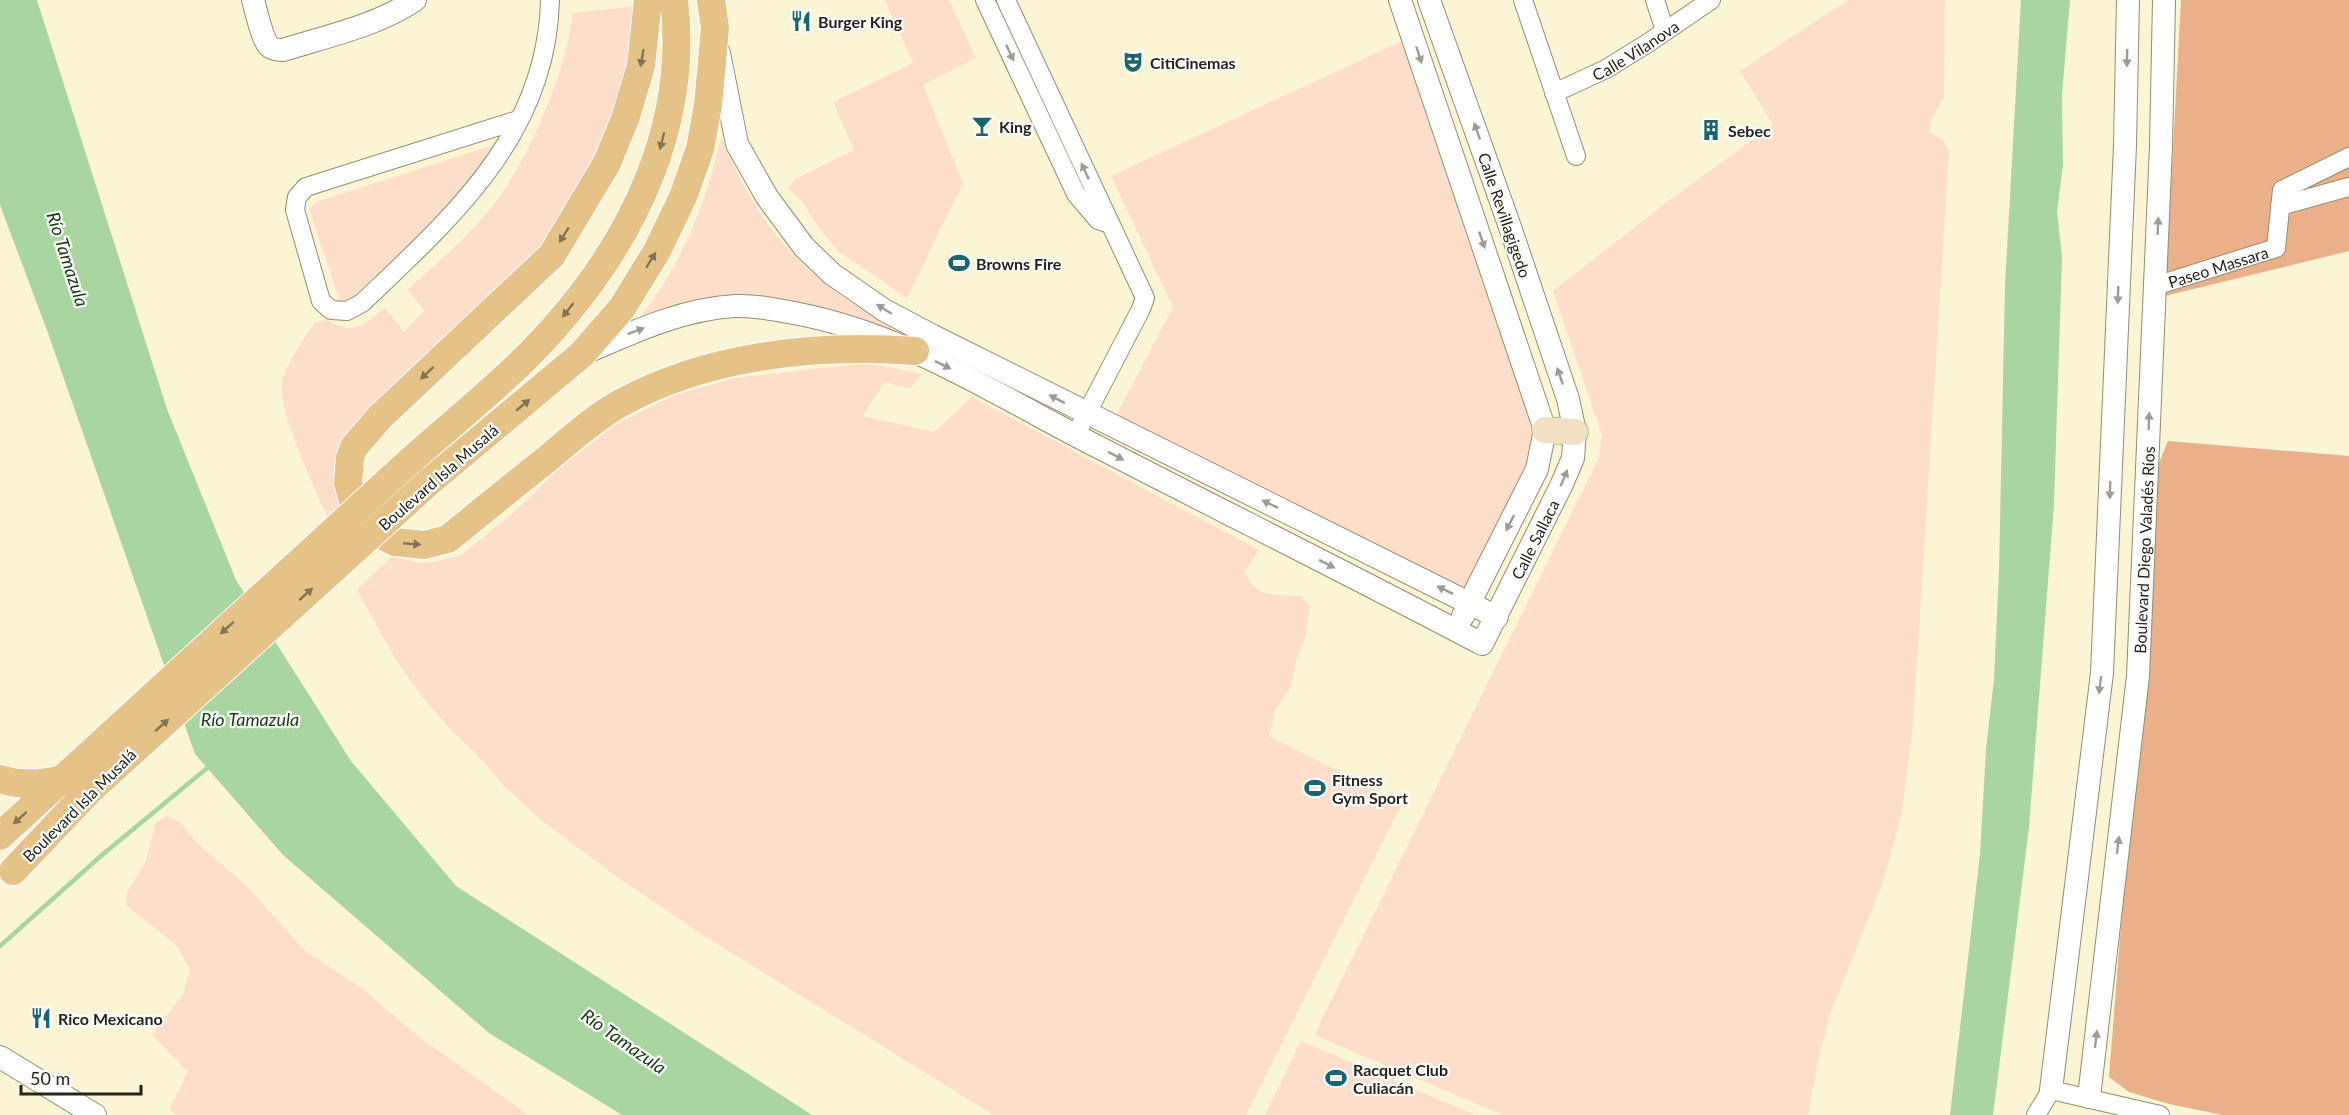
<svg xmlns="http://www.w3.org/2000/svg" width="2349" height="1115" font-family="Lato,sans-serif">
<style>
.green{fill:#fddeca}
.forest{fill:#e9b089}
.water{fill:#a9d5a1}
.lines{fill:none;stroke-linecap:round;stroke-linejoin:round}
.stream{stroke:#a9d5a1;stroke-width:4.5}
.minor-casing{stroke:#938d70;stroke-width:20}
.tertiary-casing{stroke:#938d70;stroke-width:24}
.secondary-casing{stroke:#938d70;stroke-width:27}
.primary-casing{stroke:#fff;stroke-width:30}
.minor{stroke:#fff;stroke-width:18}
.tertiary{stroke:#fff;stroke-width:22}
.secondary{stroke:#f2e0c4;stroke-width:26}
.primary{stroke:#e5c288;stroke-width:28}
.primary-bridge-casing{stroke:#fff;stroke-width:30;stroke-linecap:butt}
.primary-bridge{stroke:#e5c288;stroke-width:28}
.oneway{fill:#9d9c97}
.oneway2{fill:#867350}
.labels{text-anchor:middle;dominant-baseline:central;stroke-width:4.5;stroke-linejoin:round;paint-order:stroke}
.poi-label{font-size:16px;font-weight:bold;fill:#262418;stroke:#fff;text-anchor:start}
.street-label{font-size:16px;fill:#262418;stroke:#fff}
.water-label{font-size:18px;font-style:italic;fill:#17410e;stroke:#fff}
</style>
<rect width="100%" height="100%" fill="#fbf5d5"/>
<!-- green -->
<path class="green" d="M885 0H949L976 58 923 85 963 183 907 298 839 252 819 228 801 200 788 188 795 179 854 150 833 102 913 63Z
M1848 0H1945L1944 97 1931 120 1930 133 1943 140 1949 152 1913 725 1901 817 1882 885 1830 1014 1817 1066 1808 1115H1503L1314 1035 1598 460 1602 435 1553 291 1671 199 1773 125 1740 71Z
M637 6 625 97 562 230 356 432 348 510 330 523C317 493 278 413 282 383 284 366 306 336 315 322L328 320C353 337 364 324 385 308L404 332 424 311 408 289C436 264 466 239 490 209 529 160 565 75 573 13Z
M1404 40 1531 421 1536 449 1471 591 1117 414 1173 307 1111 176Z
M721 137C754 217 794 270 870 314 900 332 933 346 964 361L778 305 627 334C676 277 705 210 721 137Z
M506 141 372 291 341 304 309 209 316 202Z
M868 363 922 374 910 389 884 382 863 416 934 432 972 397 1259 550 1244 573C1259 600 1274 594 1302 596L1310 608 1306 635 1296 661 1291 687 1276 709 1269 736 1402 803 1246 1115H994L704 936 620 879 542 821 505 787 486 764 447 726 420 694 396 660 357 590 392 556 420 563 434 562 461 555 513 513 561 467 613 426 672 396 735 378Z
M168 816 180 822 198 844 248 887 304 950 363 989 415 1034 528 1115H178L169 1109 188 1072 152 1035 183 994 190 970 178 947 126 905 127 893 146 860 156 822Z
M1301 1041 1475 1115H1265Z"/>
<!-- forest -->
<path class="forest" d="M2181 0H2349V251L2165 296Z
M2168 441 2349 456V1115H2223L2169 1104 2129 1092 2109 1077 2157 468Z"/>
<!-- water -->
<path class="water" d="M0 0H37L167 409 236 580 351 761 456 886 812 1115H622L489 1033 283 855 195 754 48 333 0 205Z
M2021 0H2070L2062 95 2063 165 2057 211 2062 257 2054 504 2029 827 1993 1115H1950L1980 854 1986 749 1994 679 1999 571 2005 285Z"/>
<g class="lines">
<!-- stream -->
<path class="stream" d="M0 946 102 855 206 769"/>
<defs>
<g id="minor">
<path d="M985 0 1076 194 1098 220 1110 224"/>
<path d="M1006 0 1145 298 1141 309 1075 436"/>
<path d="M1523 0 1576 156"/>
<path d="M1655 0 1665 31"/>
<path id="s1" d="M1554 93 1606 69 1648 43 1711 0"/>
<path d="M518 120 306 187 297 197 295 210 321 301 331 310 347 311 362 303C452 217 547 135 550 0"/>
<path d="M2280 206 2349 187"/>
<path id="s2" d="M2155 286 2276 248 2282 190 2349 157"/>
<path d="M2036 1115 2051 1090 2160 1115"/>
</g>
<g id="tertiary">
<path d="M253 0C256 10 262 39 269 46 273 50 279 50 283 50 328 36 376 26 415 0"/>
<path d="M1400 0 1545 430 1537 469 1463 616"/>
<path d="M719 53 737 144 767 197 804 247 832 274 884 310 933 336 1497 617"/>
<path id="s3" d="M585 353C633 332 682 309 735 306 756 305 778 310 799 314 911 336 1004 400 1104 450 1230 515 1357 578 1482 644L1562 484 1573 458 1575 432 1568 399 1510 227 1429 0"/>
<path d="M0 1057 95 1115"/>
<path d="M2051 1090 2102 673 2125 145 2128 0"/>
<path id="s4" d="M2089 1097 2138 676 2161 146 2164 0"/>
</g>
<path id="secondary" d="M1545 430 1575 432"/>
<path id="primary" d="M648 0 641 66 625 119 607 163 552 255 380 417 354 447 350 458 348 483 355 507 363 518 383 536 395 542 424 545 448 539C481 512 514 485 547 459 570 440 593 419 619 404 707 355 816 344 915 351
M410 461C458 418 511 377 554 328 634 238 689 123 674 0
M429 482 582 354 622 308 657 251 683 197 700 149 708 105 715 28 711 0
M0 779C21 786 41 784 62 779
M0 836 71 771
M13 871 88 792"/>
</defs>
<!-- minor casing -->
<use href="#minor" class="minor-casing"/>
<!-- tertiary casing -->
<use href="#tertiary" class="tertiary-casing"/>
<!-- secondary casing -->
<use href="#secondary" class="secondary-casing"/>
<!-- primary casing -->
<use href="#primary" class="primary-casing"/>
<!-- minor -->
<use href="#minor" class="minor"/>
<!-- tertiary -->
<use href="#tertiary" class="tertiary"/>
<!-- secondary -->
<use href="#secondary" class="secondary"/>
<!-- primary -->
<use href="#primary" class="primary"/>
<defs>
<path id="primary-bridge" d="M71 771 410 461
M88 792 429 482"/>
</defs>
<!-- primary-bridge casing -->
<use href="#primary-bridge" class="primary-bridge-casing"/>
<!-- primary-bridge -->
<use href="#primary-bridge" class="primary-bridge"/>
</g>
<!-- one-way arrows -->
<defs><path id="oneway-solid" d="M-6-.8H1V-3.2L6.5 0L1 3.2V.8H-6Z" transform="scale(1.5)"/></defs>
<g class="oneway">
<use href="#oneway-solid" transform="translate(1010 53) rotate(65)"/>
<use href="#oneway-solid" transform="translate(1419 55) rotate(72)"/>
<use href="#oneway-solid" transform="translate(2127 58) rotate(91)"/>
<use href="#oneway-solid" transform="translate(1477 131) rotate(-109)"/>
<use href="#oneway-solid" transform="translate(1085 171) rotate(-115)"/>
<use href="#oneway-solid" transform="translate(2158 226) rotate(-87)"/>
<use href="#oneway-solid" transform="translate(1482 240) rotate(71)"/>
<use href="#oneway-solid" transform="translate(2118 295) rotate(92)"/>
<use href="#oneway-solid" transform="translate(884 309) rotate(-148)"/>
<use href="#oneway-solid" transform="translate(636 331) rotate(-21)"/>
<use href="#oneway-solid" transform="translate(943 365) rotate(26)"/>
<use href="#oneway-solid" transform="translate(1560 376) rotate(-109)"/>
<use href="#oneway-solid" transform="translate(1057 399) rotate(-153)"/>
<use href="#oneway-solid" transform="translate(2149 421) rotate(-88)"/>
<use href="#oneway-solid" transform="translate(1116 456) rotate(27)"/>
<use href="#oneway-solid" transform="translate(1564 478) rotate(-67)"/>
<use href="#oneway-solid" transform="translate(2110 490) rotate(92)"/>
<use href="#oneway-solid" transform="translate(1270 504) rotate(-154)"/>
<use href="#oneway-solid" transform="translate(1510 523) rotate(117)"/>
<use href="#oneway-solid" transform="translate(1327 564) rotate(27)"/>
<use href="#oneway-solid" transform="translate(1445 590) rotate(-154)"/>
<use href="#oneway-solid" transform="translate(2100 685) rotate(97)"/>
<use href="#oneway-solid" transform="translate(2118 845) rotate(-83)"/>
<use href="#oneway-solid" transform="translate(2096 1039) rotate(-83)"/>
</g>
<g class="oneway2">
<use href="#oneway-solid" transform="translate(642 58) rotate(100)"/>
<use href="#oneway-solid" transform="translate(662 141) rotate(104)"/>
<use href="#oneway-solid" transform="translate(564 235) rotate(122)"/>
<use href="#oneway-solid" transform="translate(651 260) rotate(-58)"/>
<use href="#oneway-solid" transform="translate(568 310) rotate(128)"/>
<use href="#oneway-solid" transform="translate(427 373) rotate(137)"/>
<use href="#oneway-solid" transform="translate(523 405) rotate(-40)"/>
<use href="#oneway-solid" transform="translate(412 544) rotate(5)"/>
<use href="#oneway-solid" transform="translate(306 594) rotate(-42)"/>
<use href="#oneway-solid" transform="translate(227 628) rotate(138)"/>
<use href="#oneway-solid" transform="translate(162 725) rotate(-42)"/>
<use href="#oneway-solid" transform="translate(20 818) rotate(138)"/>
</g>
<!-- icons -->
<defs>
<symbol id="restaurant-bare" viewBox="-9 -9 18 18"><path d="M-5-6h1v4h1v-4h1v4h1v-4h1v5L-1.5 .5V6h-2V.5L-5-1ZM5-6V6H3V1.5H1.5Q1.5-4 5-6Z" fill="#18656d" stroke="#fff" stroke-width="2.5" paint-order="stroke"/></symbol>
<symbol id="theatre-bare" viewBox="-9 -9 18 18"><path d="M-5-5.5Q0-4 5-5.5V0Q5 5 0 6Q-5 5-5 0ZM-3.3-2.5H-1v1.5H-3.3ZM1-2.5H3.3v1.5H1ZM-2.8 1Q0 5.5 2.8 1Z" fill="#18656d" stroke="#fff" stroke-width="2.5" paint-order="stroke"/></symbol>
<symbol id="bar-bare" viewBox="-9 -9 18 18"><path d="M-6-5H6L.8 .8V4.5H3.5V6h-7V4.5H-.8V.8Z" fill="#18656d" stroke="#fff" stroke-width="2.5" paint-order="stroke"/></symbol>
<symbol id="building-bare" viewBox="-9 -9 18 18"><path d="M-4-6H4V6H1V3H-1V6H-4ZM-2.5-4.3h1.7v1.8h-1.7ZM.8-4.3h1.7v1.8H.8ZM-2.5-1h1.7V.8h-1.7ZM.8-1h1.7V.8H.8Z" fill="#18656d" stroke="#fff" stroke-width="2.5" paint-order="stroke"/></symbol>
<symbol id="stadium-bare" viewBox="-9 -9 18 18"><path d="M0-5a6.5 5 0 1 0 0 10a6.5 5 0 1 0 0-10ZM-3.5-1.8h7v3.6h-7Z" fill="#18656d" stroke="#fff" stroke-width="2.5" paint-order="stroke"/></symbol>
</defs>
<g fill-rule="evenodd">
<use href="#restaurant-bare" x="786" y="6" width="30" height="30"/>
<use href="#theatre-bare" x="1118" y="47" width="30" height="30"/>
<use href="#bar-bare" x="967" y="111" width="30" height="30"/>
<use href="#building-bare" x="1696" y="115" width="30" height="30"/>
<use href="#stadium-bare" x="944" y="248" width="30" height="30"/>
<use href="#stadium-bare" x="1300" y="773" width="30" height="30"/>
<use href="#restaurant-bare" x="26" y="1003" width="30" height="30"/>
<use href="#stadium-bare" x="1321" y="1063" width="30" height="30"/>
</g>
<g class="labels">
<!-- poi labels -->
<g class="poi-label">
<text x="818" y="21">Burger King</text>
<text x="1150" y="62">CitiCinemas</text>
<text x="999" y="126">King</text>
<text x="1728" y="130">Sebec</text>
<text x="976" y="263">Browns Fire</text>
<text x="1332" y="779">Fitness<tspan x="1332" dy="18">Gym Sport</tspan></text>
<text x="58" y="1018">Rico Mexicano</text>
<text x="1353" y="1069">Racquet Club<tspan x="1353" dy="18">Culiacán</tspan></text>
</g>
<!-- street labels -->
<g class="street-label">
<text stroke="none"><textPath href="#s1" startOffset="92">Calle Vilanova</textPath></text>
<text transform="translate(1505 215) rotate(71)">Calle Revillagigedo</text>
<text stroke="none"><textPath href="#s2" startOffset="66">Paseo Massara</textPath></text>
<text transform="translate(438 477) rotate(-41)">Boulevard Isla Musalá</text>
<text stroke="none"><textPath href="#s3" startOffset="1100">Calle Sallaca</textPath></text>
<text stroke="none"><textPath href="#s4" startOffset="550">Boulevard Diego Valadés Ríos</textPath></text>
<text transform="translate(79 805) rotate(-45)">Boulevard Isla Musalá</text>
</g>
<!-- water labels -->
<g class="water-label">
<text transform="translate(68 259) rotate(72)">Río Tamazula</text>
<text x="250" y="719">Río Tamazula</text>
<text transform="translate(624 1041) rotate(35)">Río Tamazula</text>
</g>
</g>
<!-- scale -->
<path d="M21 1085v9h120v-9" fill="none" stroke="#262418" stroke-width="3"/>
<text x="30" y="1085" font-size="18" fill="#262418" stroke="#ffffff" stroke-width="4.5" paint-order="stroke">50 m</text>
</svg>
